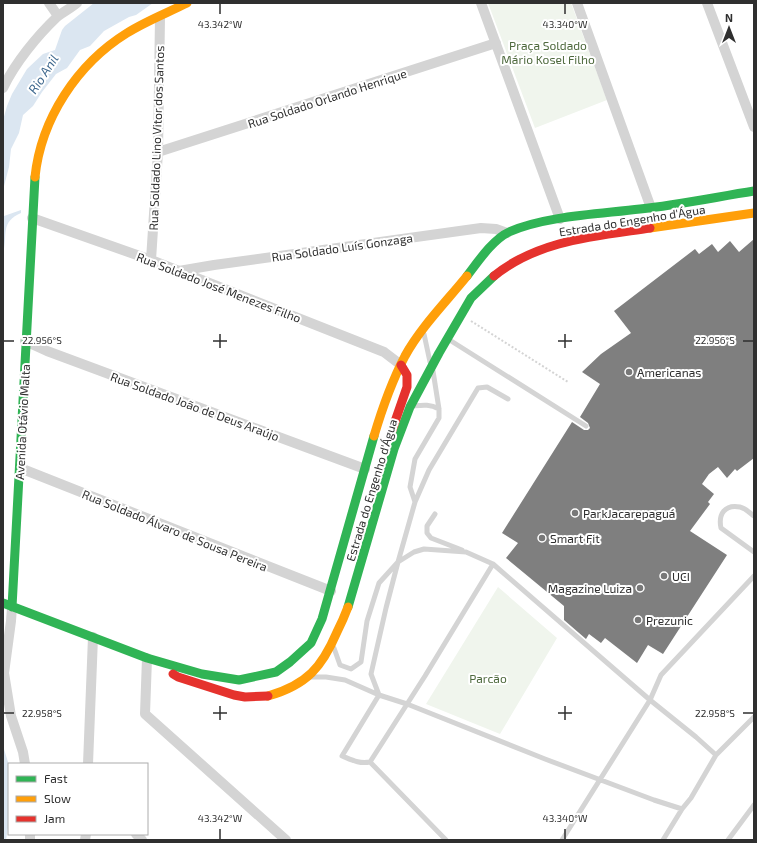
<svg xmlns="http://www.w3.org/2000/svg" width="757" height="843" font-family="'Exo 2',sans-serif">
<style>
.green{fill:#f0f5ed}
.water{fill:#dbe6f1}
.building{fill:#7f7f7f}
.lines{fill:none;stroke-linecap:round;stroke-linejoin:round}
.path{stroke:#d4d4d4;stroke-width:2;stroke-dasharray:2 2;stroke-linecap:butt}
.lane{stroke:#d4d4d4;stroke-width:5}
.street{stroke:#d4d4d4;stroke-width:10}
.fast{stroke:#30b455;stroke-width:9}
.slow{stroke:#ff9f0a;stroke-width:9}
.jam{stroke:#e5322d;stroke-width:9}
.ticks{fill:none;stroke:#2f2f2f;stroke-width:1.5}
.poi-dot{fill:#787878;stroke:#fff;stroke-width:1.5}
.labels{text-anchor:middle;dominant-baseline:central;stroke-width:4;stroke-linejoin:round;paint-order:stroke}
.park-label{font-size:12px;fill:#4f6a3e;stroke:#fff}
.street-label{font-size:12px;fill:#2f2f2f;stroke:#fff}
.poi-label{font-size:12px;fill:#2f2f2f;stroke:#fff;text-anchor:start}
.water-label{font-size:13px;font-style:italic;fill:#406a8f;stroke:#fff}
.ticks-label{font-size:10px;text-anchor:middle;fill:#2f2f2f;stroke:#fff;stroke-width:4;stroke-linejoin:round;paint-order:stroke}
</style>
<rect width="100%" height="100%" fill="#fff"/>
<!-- green -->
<path class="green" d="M488 3H571L607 100 535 128Z
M498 587 557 638 500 734 426 704Z"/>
<!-- water -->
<path class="water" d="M94 3H153L136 15 129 17 104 31 90 46 80 50 67 68 56 74 42 92 33 106 23 115 19 133 11 149 9 167 3 190V120L7 106 12 94 27 69 43 54 55 50 62 30 65 26Z
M3 193 4 216 21 210V213C0 222 8 234 3 254Z
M3 746 9 765V821L6 840H3Z"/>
<!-- building -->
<path class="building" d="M754 239V458L737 471 735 469 727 478 718 467 709 474 702 484 714 494 708 502 710 504 690 531 727 555 663 654 648 645 637 663 605 638 601 643 589 634 586 639 564 620V606L506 558 518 543 502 533 572 422 584 430H588L590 428 588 423 580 417 600 384 582 372 601 354 631 333 614 311 695 249 699 254 712 244 718 252 730 241 739 252Z"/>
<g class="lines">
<!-- path -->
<path class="path" d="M471 321 568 382"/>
<!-- lane -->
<path class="lane" d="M424 334 430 362
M448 339 586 426
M413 406C423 405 430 404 439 409
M415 502 410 487 415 459 439 418V409L433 371
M435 514 427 526V533L431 538 462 550
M754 516C750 513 745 508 740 507 725 504 718 514 721 528L754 552
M493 564 425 676 370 762C359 764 352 760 342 756L379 695 371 674 386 608 398 562 414 552 424 549 466 552 493 564 650 700 696 737 716 755
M334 648 340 665 351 669 361 662 367 621 379 583 398 562 415 502 429 470 478 388 487 387 508 399
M311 677H326L345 680 379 695 407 704 545 759 654 800 682 809 691 798 716 755 754 717
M370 762 446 840
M562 840 650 700 661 675 754 576
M663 840 682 809
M728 840 754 805"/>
<!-- street -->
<path class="street" d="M49 3 58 16
M481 3 560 219
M577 3 651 208
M707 3 754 127
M3 88C15 63 37 36 57 17 63 12 71 8 77 3
M158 152 496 43
M32 218 151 260 384 352 401 365
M151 260 158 152 160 17
M179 271 214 265 481 228 496 229 507 233
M25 341 47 351 365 469
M20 468 331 591
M12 607 11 621 4 673 11 716 23 752 25 764
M147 658 145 714 286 840
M88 764 93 637
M136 834 142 840
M30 840V834
M85 840 86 834"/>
<!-- fast -->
<path class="fast" d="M467 276C477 263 493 239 509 232 545 216 600 214 640 209 678 205 716 197 754 191
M3 603 147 658 202 674 239 680 276 672 290 662 311 643 322 619 374 436
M12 607 35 177
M348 607 394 449 410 407 439 353 471 298 494 276"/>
<!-- slow -->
<path class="slow" d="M35 177C41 119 77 64 127 33 146 21 167 13 187 3
M650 228 754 213
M374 436C382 409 392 381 405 356 421 327 446 302 467 276
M268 696C307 685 322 667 337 632 341 624 345 615 348 607"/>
<!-- jam -->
<path class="jam" d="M494 276C538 240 596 236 650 228
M391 433 407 387V375L401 365
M173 674 178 677 234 695 245 697 268 696"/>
</g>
<!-- ticks -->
<path class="ticks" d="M220 4V14M565 4V14M220 334V348M565 334V348M4 341H14M213 341H227M558 341H572M743 341H753M220 706V720M565 706V720M4 713H14M213 713H227M558 713H572M743 713H753M220 829V839M565 829V839"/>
<!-- markers -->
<g class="poi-dot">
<circle cx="629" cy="372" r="4"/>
<circle cx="575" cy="513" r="4"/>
<circle cx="542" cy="538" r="4"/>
<circle cx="664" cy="576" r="4"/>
<circle cx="640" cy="588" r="4"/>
<circle cx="638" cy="620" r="4"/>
</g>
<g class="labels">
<!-- park labels -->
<g class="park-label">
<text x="548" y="45">Praça Soldado<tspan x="548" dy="14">Mário Kosel Filho</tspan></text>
<text x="488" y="678">Parcão</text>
</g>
<!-- street labels -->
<g class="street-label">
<text transform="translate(327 98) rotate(-18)">Rua Soldado Orlando Henrique</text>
<text transform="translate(156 138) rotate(-88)">Rua Soldado Lino Vitor dos Santos</text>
<text transform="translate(632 220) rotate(-9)">Estrada do Engenho d'Água</text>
<text transform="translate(342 247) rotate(-8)">Rua Soldado Luís Gonzaga</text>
<text transform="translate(219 287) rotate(21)">Rua Soldado José Menezes Filho</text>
<text transform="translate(195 406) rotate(20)">Rua Soldado João de Deus Araújo</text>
<text transform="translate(22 422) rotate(-87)">Avenida Otávio Malta</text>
<text transform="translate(371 490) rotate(-73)">Estrada do Engenho d'Água</text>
<text transform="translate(175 530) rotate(22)">Rua Soldado Álvaro de Sousa Pereira</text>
</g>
<!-- poi labels -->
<g class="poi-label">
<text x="637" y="372">Americanas</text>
<text x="583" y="513">ParkJacarepaguá</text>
<text x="550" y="538">Smart Fit</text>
<text x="672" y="576">UCI</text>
<text x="632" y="588" text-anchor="end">Magazine Luiza</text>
<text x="646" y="620">Prezunic</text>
</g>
<!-- water labels -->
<g class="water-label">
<text transform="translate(43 74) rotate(-57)">Rio Anil</text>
</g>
</g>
<g class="ticks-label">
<text x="220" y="28">43.342°W</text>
<text x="565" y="28">43.340°W</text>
<text x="42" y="344">22.956°S</text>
<text x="715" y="344">22.956°S</text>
<text x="42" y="717">22.958°S</text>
<text x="715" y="717">22.958°S</text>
<text x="220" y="822">43.342°W</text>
<text x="565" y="822">43.340°W</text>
</g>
<!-- border -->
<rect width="757" height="843" fill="none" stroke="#2f2f2f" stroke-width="8"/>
<!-- legend -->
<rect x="8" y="763" width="140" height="72" fill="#ffffff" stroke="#acacac"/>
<rect x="16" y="776" width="20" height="6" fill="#30b455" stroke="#acacac"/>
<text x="44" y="783" font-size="12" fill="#2f2f2f">Fast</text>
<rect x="16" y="796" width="20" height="6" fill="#ff9f0a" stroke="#acacac"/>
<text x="44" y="803" font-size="12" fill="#2f2f2f">Slow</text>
<rect x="16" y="816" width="20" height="6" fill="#e5322d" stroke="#acacac"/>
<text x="44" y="823" font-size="12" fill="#2f2f2f">Jam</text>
<!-- north arrow -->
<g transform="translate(729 28)" stroke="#ffffff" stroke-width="3" paint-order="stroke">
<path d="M0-3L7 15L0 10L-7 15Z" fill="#2f2f2f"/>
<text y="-6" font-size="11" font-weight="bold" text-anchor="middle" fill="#2f2f2f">N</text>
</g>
</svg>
